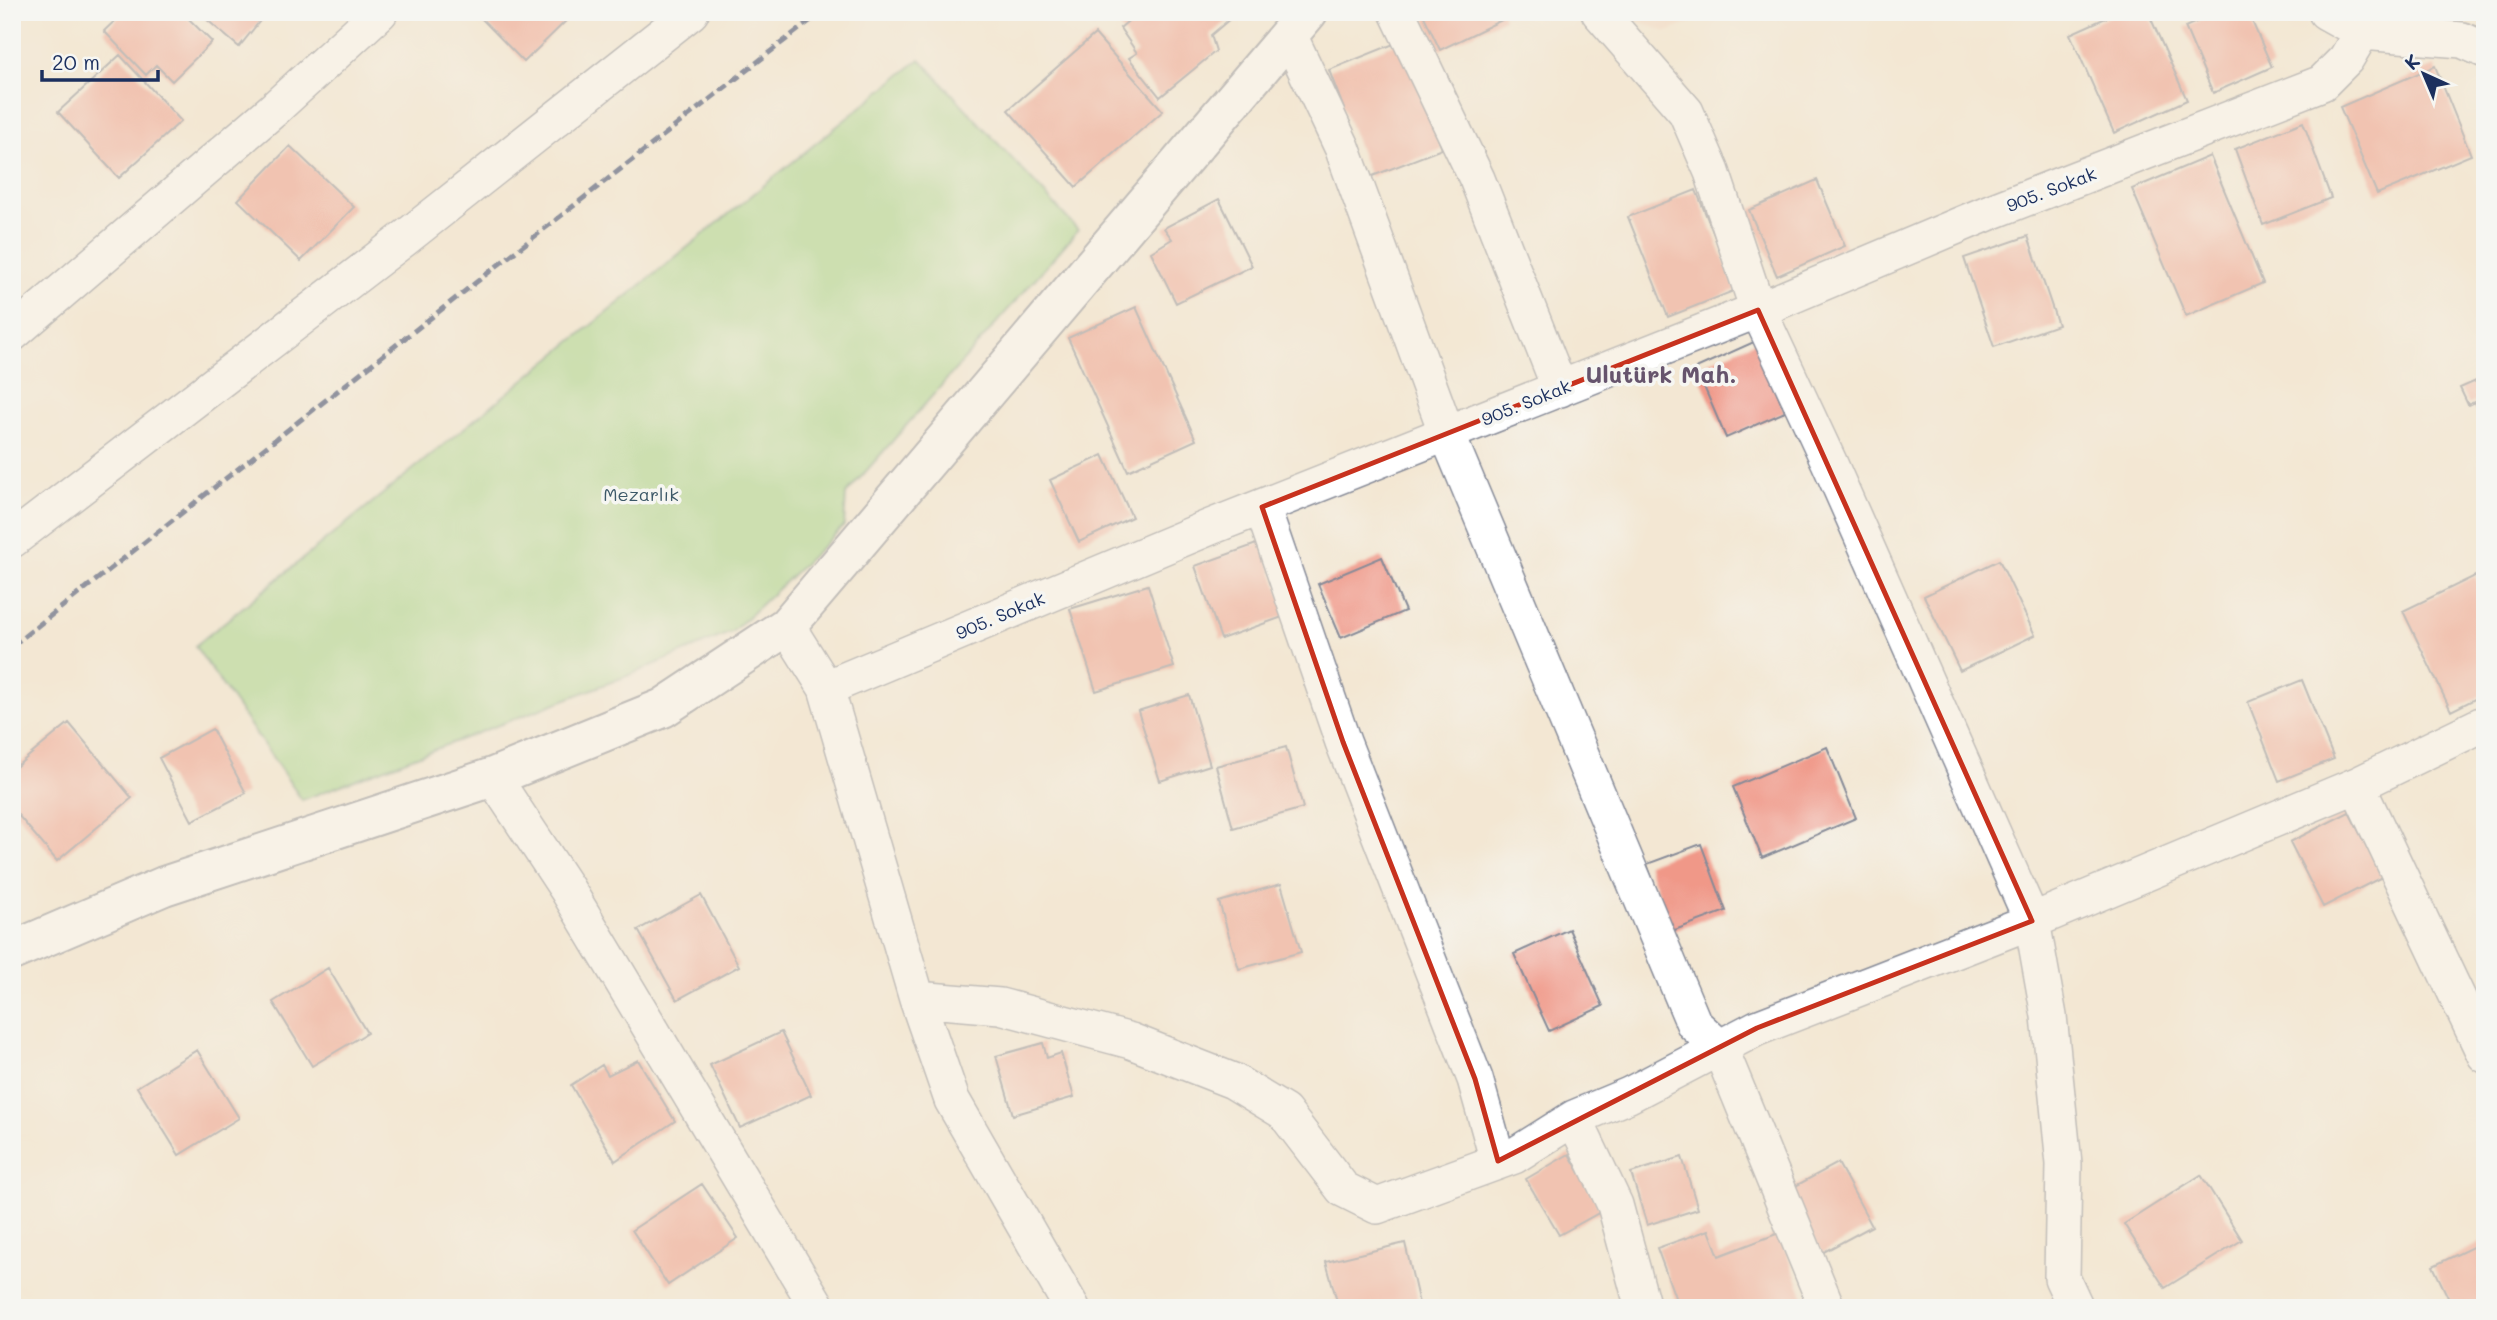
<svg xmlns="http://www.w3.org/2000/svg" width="2497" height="1320" font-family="Mali,sans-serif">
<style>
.built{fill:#f3d4bf}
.green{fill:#9fd586;stroke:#5d8272;stroke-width:2}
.building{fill:#f09888}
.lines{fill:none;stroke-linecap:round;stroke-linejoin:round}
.minor-casing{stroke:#878b98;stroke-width:38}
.tertiary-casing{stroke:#878b98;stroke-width:42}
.minor{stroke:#fff;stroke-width:35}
.tertiary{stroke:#fff;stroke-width:38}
.rail{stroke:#1b2f5e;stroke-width:5;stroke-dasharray:10 5;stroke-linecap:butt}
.marked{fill:none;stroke:#c8321e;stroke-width:5;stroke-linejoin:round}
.labels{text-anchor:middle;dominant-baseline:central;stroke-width:7;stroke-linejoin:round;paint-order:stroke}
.street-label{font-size:18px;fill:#1b2f5e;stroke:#f6f6f2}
.park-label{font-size:18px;fill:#3c5868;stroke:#f6f6f2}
.district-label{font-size:24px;font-weight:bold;fill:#66546d;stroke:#f6f6f2}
</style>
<rect width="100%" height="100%" fill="#f6f6f2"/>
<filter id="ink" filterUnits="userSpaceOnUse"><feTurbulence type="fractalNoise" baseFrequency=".0143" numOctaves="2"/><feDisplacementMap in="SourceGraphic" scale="14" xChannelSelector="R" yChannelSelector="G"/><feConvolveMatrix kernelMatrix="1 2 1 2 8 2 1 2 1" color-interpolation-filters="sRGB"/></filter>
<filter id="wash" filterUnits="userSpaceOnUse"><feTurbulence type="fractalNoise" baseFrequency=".00686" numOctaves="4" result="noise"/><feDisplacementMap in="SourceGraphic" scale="28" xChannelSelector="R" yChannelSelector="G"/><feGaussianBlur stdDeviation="1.57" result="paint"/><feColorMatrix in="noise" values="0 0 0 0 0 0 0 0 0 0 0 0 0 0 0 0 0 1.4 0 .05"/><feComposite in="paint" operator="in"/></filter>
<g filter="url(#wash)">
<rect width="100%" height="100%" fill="#f3e7d3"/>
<!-- built -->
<path class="built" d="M1629 12H1718L1667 32 1632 19Z"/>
<!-- green -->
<path class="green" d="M920 59 1078 230 846 494 844 526 732 632 632 674 302 800 195 646Z"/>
<g id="blocks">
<!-- building -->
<path class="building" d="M124 12H182L212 42 172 81 156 65 146 75 104 31Z
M198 12H267L239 47Z
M475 12H575L524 62Z
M1082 12H1106L1092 24Z
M1139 12H1238L1211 35 1216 51 1160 97 1129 58 1137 53 1120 28Z
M1422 12H1502L1504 19 1440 50Z
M2119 12H2148L2187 100 2114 133 2070 34Z
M2218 12H2248L2272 67 2213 93 2185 27Z
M1095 34 1163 111 1076 187 1008 110Z
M1401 41 1442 149 1370 177 1329 70Z
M120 55 181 121 119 178 58 112Z
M2435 66 2471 155 2377 194 2340 107Z
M2303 122 2331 198 2263 225 2235 149Z
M290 146 354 207 301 261 238 200Z
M2210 156 2263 283 2186 316 2132 189Z
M1817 180 1845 246 1777 276 1749 210Z
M1696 190 1736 290 1668 317 1628 217Z
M1219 199 1252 266 1176 303 1151 252 1172 239 1164 228Z
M2028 236 2058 325 1994 347 1964 258Z
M12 271 21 281 12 289Z
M1136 307 1196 440 1128 471 1068 338Z
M1756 341 1785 412 1726 438 1696 368Z
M2485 377V427L2474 402 2468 405 2460 388Z
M1103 455 1132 517 1079 542 1050 480Z
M1262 542 1288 615 1221 639 1195 566Z
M1382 557 1405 611 1341 638 1318 584Z
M1999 560 2035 635 1960 671 1924 596Z
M2475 576 2485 597V694L2451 711 2403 611Z
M1148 585 1174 667 1096 691 1070 609Z
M2302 680 2334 759 2279 781 2248 702Z
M1189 695 1210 765 1160 781 1138 711Z
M69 723 132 798 57 861 12 808V770Z
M212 729 246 793 192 821 159 758Z
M1286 747 1303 808 1233 828 1216 766Z
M1827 747 1856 818 1762 858 1733 787Z
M2349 812 2382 877 2323 907 2290 842Z
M1701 844 1726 911 1672 931 1647 864Z
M1281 884 1301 952 1239 969 1219 902Z
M701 895 739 966 677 1000 638 930Z
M1569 929 1603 1006 1549 1031 1514 954Z
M328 968 367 1033 312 1066 273 1002Z
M781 1032 811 1095 740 1128 710 1065Z
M1043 1043 1047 1058 1061 1053 1074 1097 1013 1115 996 1056Z
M197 1050 239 1118 179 1155 137 1087Z
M638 1060 675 1121 615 1161 571 1085 602 1065 608 1075Z
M1569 1154 1602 1211 1559 1235 1526 1179Z
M1682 1157 1698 1209 1647 1225 1631 1173Z
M1838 1163 1872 1226 1822 1253 1788 1190Z
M2201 1175 2242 1240 2165 1288 2124 1224Z
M702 1184 738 1238 668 1285 632 1230Z
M1709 1230 1719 1256 1779 1233 1808 1308H1679L1657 1248Z
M2485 1241V1308H2453L2433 1266Z
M1405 1243 1420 1308H1339L1326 1262Z"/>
</g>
</g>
<g filter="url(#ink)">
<use href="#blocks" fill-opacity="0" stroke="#878b98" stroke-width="2"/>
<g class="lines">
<defs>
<path id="minor" d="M1397 12 1477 179 1560 389
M1599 12 1686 112 1712 172 1758 310 1829 462 2032 921 2049 1016 2064 1164 2062 1278 2076 1308
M2326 12 2362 32 2462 40 2485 50
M1289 35 1342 147 1447 434 1694 1024 1720 1048 1827 1308
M12 334 272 111 380 12
M1262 507 1343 742 1475 1079 1498 1161
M12 540 404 239 691 12
M787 626 826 688 917 999 952 1100 1072 1308
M826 688 1208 528 1758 310 1988 213 2322 83 2346 59 2362 32
M493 777 567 889 818 1308
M2357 785 2485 1055
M917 999 1000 1006 1131 1041 1233 1081 1284 1112 1343 1189 1377 1206 1514 1156 1574 1118 1629 1095 1757 1028 2032 921 2357 785 2485 723
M1574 1118 1615 1205 1643 1308"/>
<path id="tertiary" d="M12 951 164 886 493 777 663 708 787 626 1308 12"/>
</defs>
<!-- minor casing -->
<use href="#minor" class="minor-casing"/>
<!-- tertiary casing -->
<use href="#tertiary" class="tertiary-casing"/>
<!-- minor -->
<use href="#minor" class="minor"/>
<!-- tertiary -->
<use href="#tertiary" class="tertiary"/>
<!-- rail -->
<path class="rail" d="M12 646 821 12"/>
</g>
</g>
<!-- marked area -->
<path d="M0 0H2497V1320H0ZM1758 310 2032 921 1757 1028 1498 1161 1475 1079 1343 742 1262 507Z" fill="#f3e7d3" fill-opacity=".55" fill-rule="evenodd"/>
<path class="marked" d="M1758 310 2032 921 1757 1028 1498 1161 1475 1079 1343 742 1262 507Z"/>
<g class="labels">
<!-- street labels -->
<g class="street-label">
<text transform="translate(2051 189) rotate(-21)">905. Sokak</text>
<text transform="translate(1526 402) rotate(-22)">905. Sokak</text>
<text transform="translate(1000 615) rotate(-23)">905. Sokak</text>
</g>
<!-- park labels -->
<g class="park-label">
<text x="641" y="494">Mezarlık</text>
</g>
<!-- district labels -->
<g class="district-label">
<text x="1661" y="373">Ulutürk Mah.</text>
</g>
</g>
<!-- margin -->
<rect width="2497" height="1320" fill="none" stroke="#f6f6f2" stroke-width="42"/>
<!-- north arrow -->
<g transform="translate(2424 74) rotate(316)" stroke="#f6f6f2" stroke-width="5" paint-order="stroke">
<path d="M0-5L12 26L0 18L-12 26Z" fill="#1b2f5e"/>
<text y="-10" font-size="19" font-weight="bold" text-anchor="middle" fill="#1b2f5e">K</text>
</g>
<!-- scale -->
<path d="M42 70v10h116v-10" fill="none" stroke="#1b2f5e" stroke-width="3.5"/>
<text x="52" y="70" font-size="21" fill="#1b2f5e" stroke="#f6f6f2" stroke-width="5" paint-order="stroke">20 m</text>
</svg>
